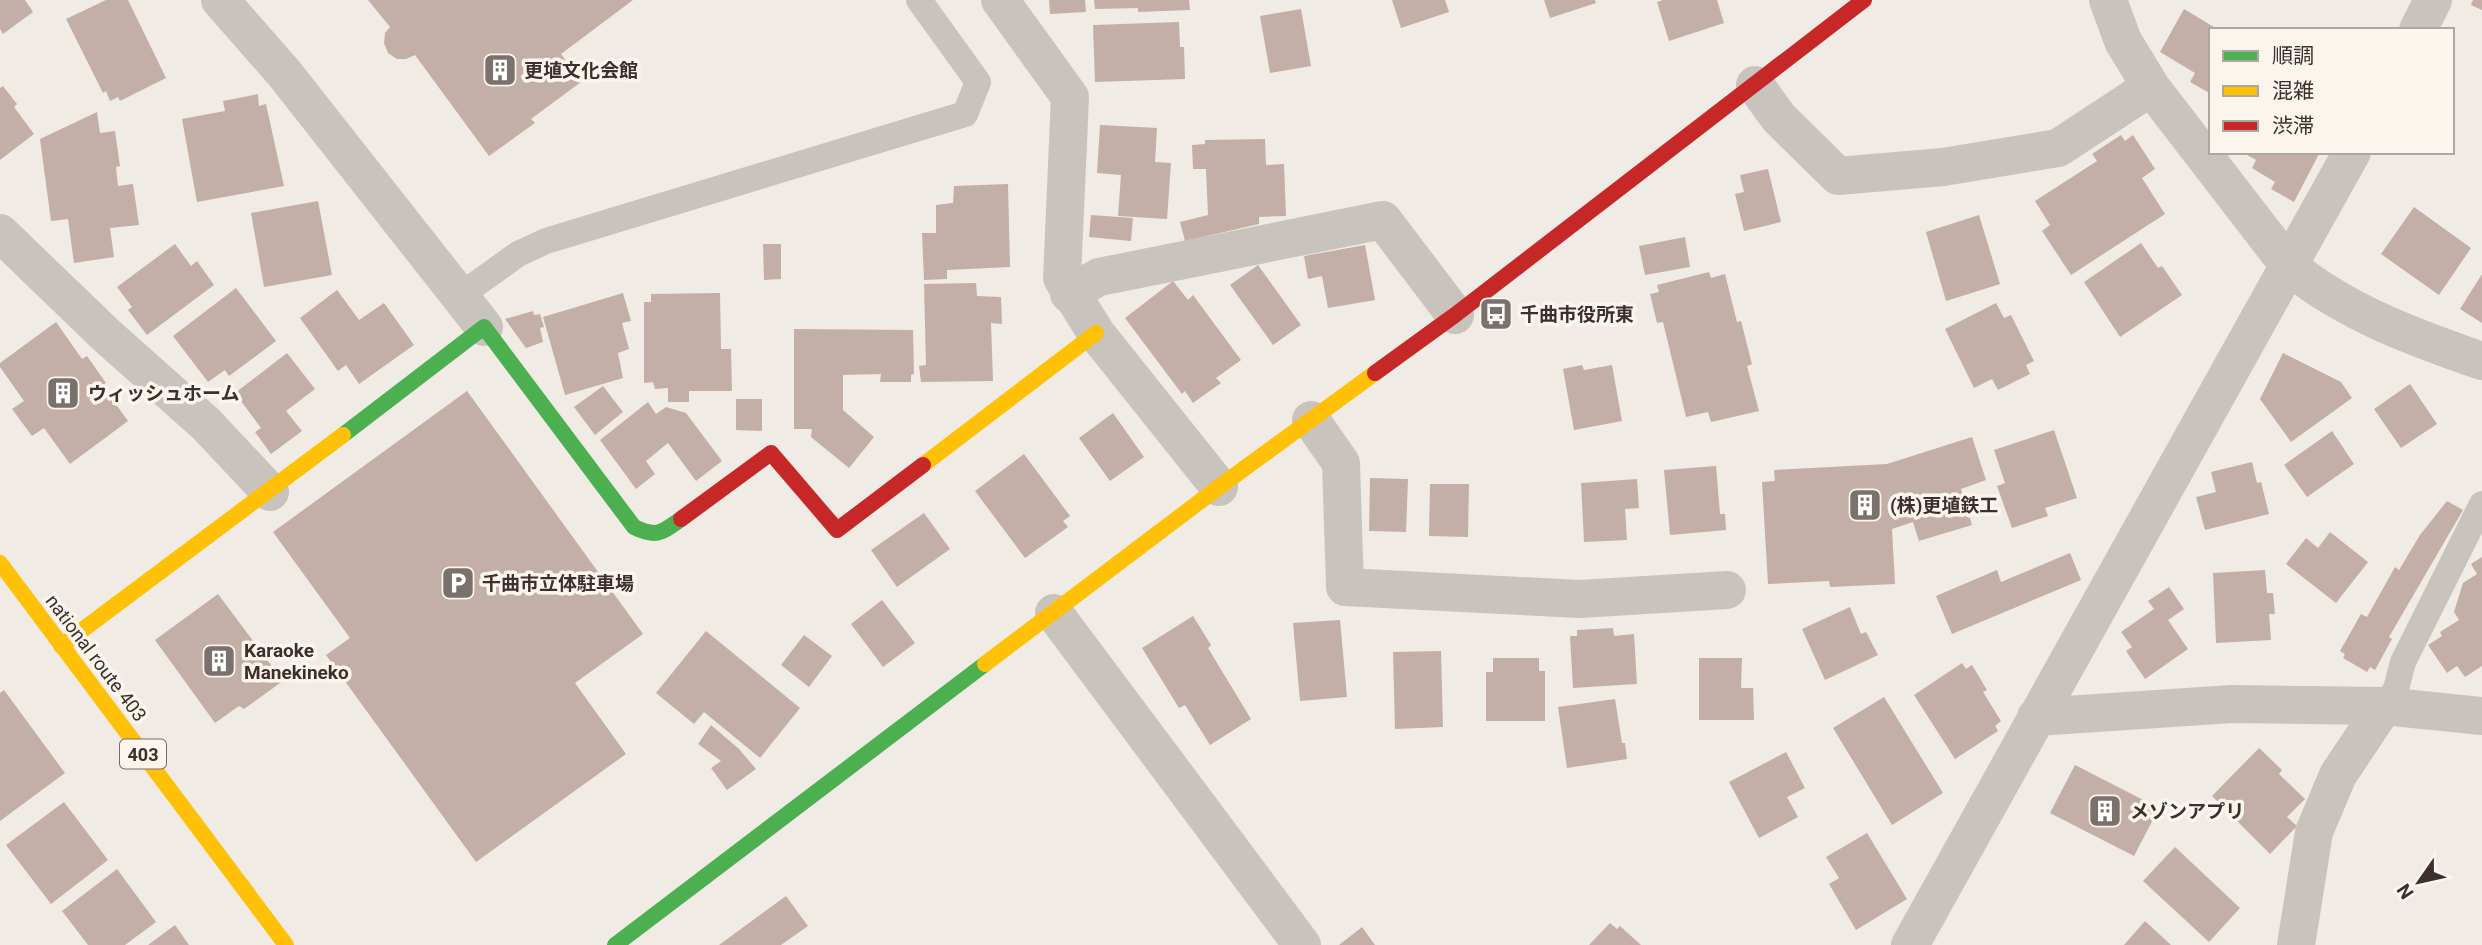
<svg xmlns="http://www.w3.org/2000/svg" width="2482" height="945" font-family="Roboto,'Noto Sans JP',sans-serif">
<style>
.building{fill:#c3afa7}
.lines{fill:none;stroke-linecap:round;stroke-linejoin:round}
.lane{stroke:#c9c3be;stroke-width:26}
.street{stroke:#c9c3be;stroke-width:38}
.fast{stroke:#4caf50;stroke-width:16}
.slow{stroke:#ffc107;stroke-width:16}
.jam{stroke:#c62828;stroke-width:16}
.labels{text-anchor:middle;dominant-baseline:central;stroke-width:7;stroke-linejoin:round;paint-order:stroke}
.shield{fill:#fbf5ee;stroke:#756b66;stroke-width:2}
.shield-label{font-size:18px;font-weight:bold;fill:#3b302b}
.poi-label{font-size:19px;font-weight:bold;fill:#3b302b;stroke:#fbf5ee;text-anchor:start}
.street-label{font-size:19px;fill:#3b302b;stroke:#fbf5ee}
</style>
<rect width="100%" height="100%" fill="#f0ebe5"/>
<!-- building -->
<path class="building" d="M0 0H25L33 12 3 34 0 29Z
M106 0H128L166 78 120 101 118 97 110 101 106 91 103 93 66 19Z
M368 0H633L561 54 581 82 531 119 535 123 489 156 415 55 406 59H397L388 53 384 43 385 33 390 27Z
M1049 0H1085L1086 12 1050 14Z
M1094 0H1189L1190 10 1138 12V8L1095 9Z
M1392 0H1445L1449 12 1401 28Z
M1544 0H1595L1596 3 1550 18Z
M1663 0H1717L1724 23 1669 41 1657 2Z
M2473 0H2482V10L2471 5Z
M1301 9 1311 66 1270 73 1260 16Z
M2184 9 2219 30H2211V94L2190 82 2195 73 2160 52Z
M1179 22 1180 47H1184L1185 79 1095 82 1093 25Z
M3 86 17 104 14 107 34 134 0 160V88Z
M258 94 259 106 266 104 284 186 197 202 182 119 225 111 223 101Z
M97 112 100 133 115 131 120 166 116 167 118 186 133 184 139 225 110 228 114 257 74 263 68 219 51 221 40 139Z
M1100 125 1157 128 1155 162 1171 163 1167 219 1118 216 1121 175 1097 173Z
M2121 135 2125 141 2133 135 2155 169 2142 178 2165 214 2071 275 2042 231 2050 225 2035 201 2097 161 2092 154Z
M1265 139 1266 165 1284 164 1286 216 1259 217V224L1185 241 1180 222 1208 215 1206 169H1193L1192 145 1205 144V140Z
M2242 152H2320L2294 202 2271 189 2275 182 2252 168 2256 160Z
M1768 169 1781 222 1744 231 1735 194 1744 192 1740 175Z
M1008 184 1010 267 947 270V279L924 280 922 233H936V205L953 203 954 186Z
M318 201 332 275 264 287 251 213Z
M2414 207 2471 248 2439 295 2381 254Z
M1091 215 1133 218 1131 241 1089 237Z
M1979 215 2000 284 1946 301 1926 232Z
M1685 237 1690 267 1645 275 1639 246Z
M2141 243 2158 268 2162 266 2182 295 2120 337 2084 282Z
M175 244 191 266 197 261 214 285 147 335 128 310 132 307 117 287Z
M763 244H781V279L764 280Z
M1365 245 1375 300 1328 308 1322 276 1308 279 1304 256Z
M1258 265 1301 325 1273 345 1230 285Z
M1709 272 1711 278 1725 274 1737 322 1741 321 1752 364 1747 366 1759 411 1711 422 1708 412 1686 417 1663 322 1657 323 1650 294 1659 292 1657 285Z
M2482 274V323L2460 309Z
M1173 281 1188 300 1193 295 1241 360 1216 378 1221 383 1193 403 1185 391 1182 394 1125 318Z
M976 283 977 296 1001 297 1002 324 991 323 993 381 921 382 919 366 926 365 924 284Z
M236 288 276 341 229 376 225 370 208 382 173 336Z
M337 290 359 320 384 303 414 345 359 384 346 365 338 371 300 318Z
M623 293 631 321 622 323 629 349 618 353 623 378 565 395 543 317Z
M720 293 721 349H731L732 391H689V402H668V388L655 389 653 382 644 383V302H651V294Z
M1996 303 2004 318 2011 315 2034 361 2026 365 2030 374 1998 390 1992 379 1974 388 1945 329Z
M533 311 534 315 540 314 544 327 540 328 543 342 526 348 505 319Z
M56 322 82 359 87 356 106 383 102 385 128 421 70 464 44 428 32 436 12 409 24 401 0 367V363Z
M794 329 913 330 914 374 911 375V382H880L881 374 843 375V410L874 437 849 468 811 437 812 429H794Z
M287 353 315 389 286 411 302 431 271 454 255 432 261 428 235 393Z
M2283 353 2341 382 2352 398 2291 442 2260 399Z
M1582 365 1584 370 1612 365 1622 421 1574 430 1563 369Z
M2410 384 2437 424 2401 448 2374 409Z
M603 386 623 412 595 435 574 407Z
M467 391 643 634 575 683 626 754 476 862 326 655 350 638 273 532Z
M736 399H762V431L736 430Z
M648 402 656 414 666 407 686 413 722 461 696 481 668 443 646 461 655 474 636 489 600 440Z
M1113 413 1144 457 1110 481 1079 438Z
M2054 430 2077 498 2045 508 2048 516 2012 528 1997 486 2005 483 1994 450Z
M2332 431 2354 464 2307 497 2284 465Z
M1972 437 1986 480 1961 489 1972 525 1919 541 1913 522 1892 529 1895 584 1830 587 1829 581 1768 584 1762 482 1775 481 1774 470 1887 464Z
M1024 454 1070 516 1063 521 1068 527 1025 558 975 491Z
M2252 462 2257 483 2261 482 2269 514 2205 530 2196 497 2216 492 2211 472Z
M1716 466 1720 514H1725L1726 530 1670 535 1664 470Z
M1370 478 1408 479 1406 532 1369 531Z
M1637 479 1639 508 1625 509 1627 540 1584 542 1581 483Z
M1430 484H1469L1468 537 1429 536Z
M2447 501 2463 510 2389 637 2392 639 2375 670 2370 667 2367 672 2343 658 2345 654 2340 651 2361 614 2367 617 2395 567 2399 570 2420 535Z
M924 513 950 549 897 587 871 550Z
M2330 532 2368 562 2336 603 2286 564 2306 538 2318 548Z
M2070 553 2081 580 1952 634 1936 596 1997 570 2001 582Z
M2482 557V666L2465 677 2457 666 2447 673 2428 645 2442 636 2440 632 2459 620 2454 612 2463 583 2477 574 2471 564Z
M2265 570 2267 593H2273L2275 614H2269L2271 640 2216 643 2213 573Z
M2169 587 2184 609 2168 620 2188 649 2145 679 2126 651 2132 647 2121 632 2154 609 2148 601Z
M218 594 283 681 244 709 239 706 215 723 155 640Z
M882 600 915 643 883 667 851 624Z
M1850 607 1861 634 1866 632 1878 655 1825 680 1802 629Z
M1193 616 1211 645 1208 648 1251 719 1210 745 1185 705 1179 708 1142 648Z
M1340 620 1347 697 1300 701 1293 623Z
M1613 628 1614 636 1634 634 1637 684 1573 688 1570 636H1577V630Z
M706 631 800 708 760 758 704 712 694 724 656 693Z
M804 635 832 656 809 687 781 665Z
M1441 651 1443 727 1395 729 1393 652Z
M1493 658H1539V671H1545V721H1486V672H1493Z
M1699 658H1742L1741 688H1753L1754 720H1699Z
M1962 663 1966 669 1972 665 1987 690 1983 692 2001 721 1995 726 1998 731 1955 759 1914 695Z
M4 690 65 773 0 821V693Z
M1884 697 1943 793 1892 825 1833 728Z
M1615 699 1622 743H1625L1627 759 1567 768 1558 707Z
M711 725 739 749 756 769 727 790 711 768 721 761 698 744Z
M2259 748 2282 770 2279 774 2305 799 2287 817 2297 826 2270 854 2212 796Z
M1786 752 1805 788 1787 797 1798 817 1759 838 1729 782Z
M2075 765 2159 808 2134 856 2050 813Z
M64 802 108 860 51 904 6 845Z
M1867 833 1907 899 1856 930 1829 884 1839 878 1826 857Z
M2175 847 2240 908 2209 942 2143 881Z
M117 869 156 922 125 945H88L62 911Z
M786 896 808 926 781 945H719Z
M2145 921 2171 945H2124Z
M1610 923 1617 929 1620 926 1641 945H1589Z
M175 925 189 945H148Z
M1362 927 1375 945H1339Z"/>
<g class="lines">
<!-- lane -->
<path class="lane" d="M461 295 518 254 546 241 965 114 978 82 919 0
M2384 706 2396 689 2403 662 2482 504"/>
<!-- street -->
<path class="street" d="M220 0 284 73 484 327
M1000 0 1070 97 1062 278 1096 333 1219 487
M2108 0 2123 41 2151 87 2289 266C2344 312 2415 338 2482 361
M2418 30 2433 0
M1755 85 1779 118 1838 176 1943 167 2058 148 2151 87
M0 233 106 335 206 424 270 492
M1069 294 1099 277 1383 220 1455 315
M1311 420 1341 463 1345 587 1580 599 1727 590
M1054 613 1302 945
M2036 717 2232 704 2384 706 2482 716
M1910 945 2352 152
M2296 945 2314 832 2338 775 2384 706"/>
<!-- fast -->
<path class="fast" d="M343 435 484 327 634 527C657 538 661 533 681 519
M615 945 985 664"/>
<!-- slow -->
<path class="slow" d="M923 465 1096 333
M0 563 286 945
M61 646 343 435
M985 664 1219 487 1375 373"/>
<!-- jam -->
<path class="jam" d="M1375 373 1455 315 1864 0
M681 519 771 453 837 530 923 465"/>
</g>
<!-- icons -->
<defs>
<symbol id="building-square" viewBox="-11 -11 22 22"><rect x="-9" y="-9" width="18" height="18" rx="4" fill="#7a716c" stroke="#fbf5ee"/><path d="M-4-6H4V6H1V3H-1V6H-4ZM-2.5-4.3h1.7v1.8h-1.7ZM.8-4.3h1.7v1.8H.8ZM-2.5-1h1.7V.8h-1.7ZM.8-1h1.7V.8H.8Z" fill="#fff"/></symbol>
<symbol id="bus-square" viewBox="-11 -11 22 22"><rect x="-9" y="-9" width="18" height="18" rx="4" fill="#7a716c" stroke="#fbf5ee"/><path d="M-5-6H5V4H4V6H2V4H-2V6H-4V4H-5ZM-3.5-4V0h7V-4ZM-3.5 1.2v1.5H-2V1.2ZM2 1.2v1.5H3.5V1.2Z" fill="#fff"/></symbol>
<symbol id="parking-square" viewBox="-11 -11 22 22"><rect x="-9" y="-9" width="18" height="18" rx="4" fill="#7a716c" stroke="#fbf5ee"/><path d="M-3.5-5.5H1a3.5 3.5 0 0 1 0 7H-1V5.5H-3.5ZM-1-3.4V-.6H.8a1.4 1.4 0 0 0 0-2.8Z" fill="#fff"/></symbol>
</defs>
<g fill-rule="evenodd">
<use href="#building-square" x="481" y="51" width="38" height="38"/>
<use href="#bus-square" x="1477" y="295" width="38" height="38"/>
<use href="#building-square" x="44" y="374" width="38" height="38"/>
<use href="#building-square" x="1846" y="486" width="38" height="38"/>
<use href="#parking-square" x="439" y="564" width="38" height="38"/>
<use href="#building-square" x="200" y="642" width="38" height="38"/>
<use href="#building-square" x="2086" y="792" width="38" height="38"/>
</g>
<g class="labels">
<!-- shield labels -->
<rect class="shield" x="120" y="739.5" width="46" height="29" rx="5"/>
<g class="shield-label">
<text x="143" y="754">403</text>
</g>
<!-- poi labels -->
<g class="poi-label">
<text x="524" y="70">更埴文化会館</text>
<text x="1520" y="314">千曲市役所東</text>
<text x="88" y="393">ウィッシュホーム</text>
<text x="1890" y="505">(株)更埴鉄工</text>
<text x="482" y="583">千曲市立体駐車場</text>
<text x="244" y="650">Karaoke<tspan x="244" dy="22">Manekineko</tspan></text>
<text x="2130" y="811">メゾンアプリ</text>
</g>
<!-- street labels -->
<g class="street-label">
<text transform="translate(96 658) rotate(53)">national route 403</text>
</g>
</g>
<!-- legend -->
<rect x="2209" y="28" width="245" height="126" fill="#fbf5ee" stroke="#aea6a0" stroke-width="2"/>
<rect x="2223" y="51" width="35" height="10" fill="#4caf50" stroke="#aea6a0" stroke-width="2"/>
<text x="2272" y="63" font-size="21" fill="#3b302b">順調</text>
<rect x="2223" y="86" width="35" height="10" fill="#ffc107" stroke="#aea6a0" stroke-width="2"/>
<text x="2272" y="98" font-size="21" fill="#3b302b">混雑</text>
<rect x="2223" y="121" width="35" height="10" fill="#c62828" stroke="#aea6a0" stroke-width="2"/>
<text x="2272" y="133" font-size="21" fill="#3b302b">渋滞</text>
<!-- north arrow -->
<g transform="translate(2419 882) rotate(236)" stroke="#fbf5ee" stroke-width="5" paint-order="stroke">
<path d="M0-5L12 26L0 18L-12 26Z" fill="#3b302b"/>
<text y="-10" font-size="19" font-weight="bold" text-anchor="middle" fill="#3b302b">N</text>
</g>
</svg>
